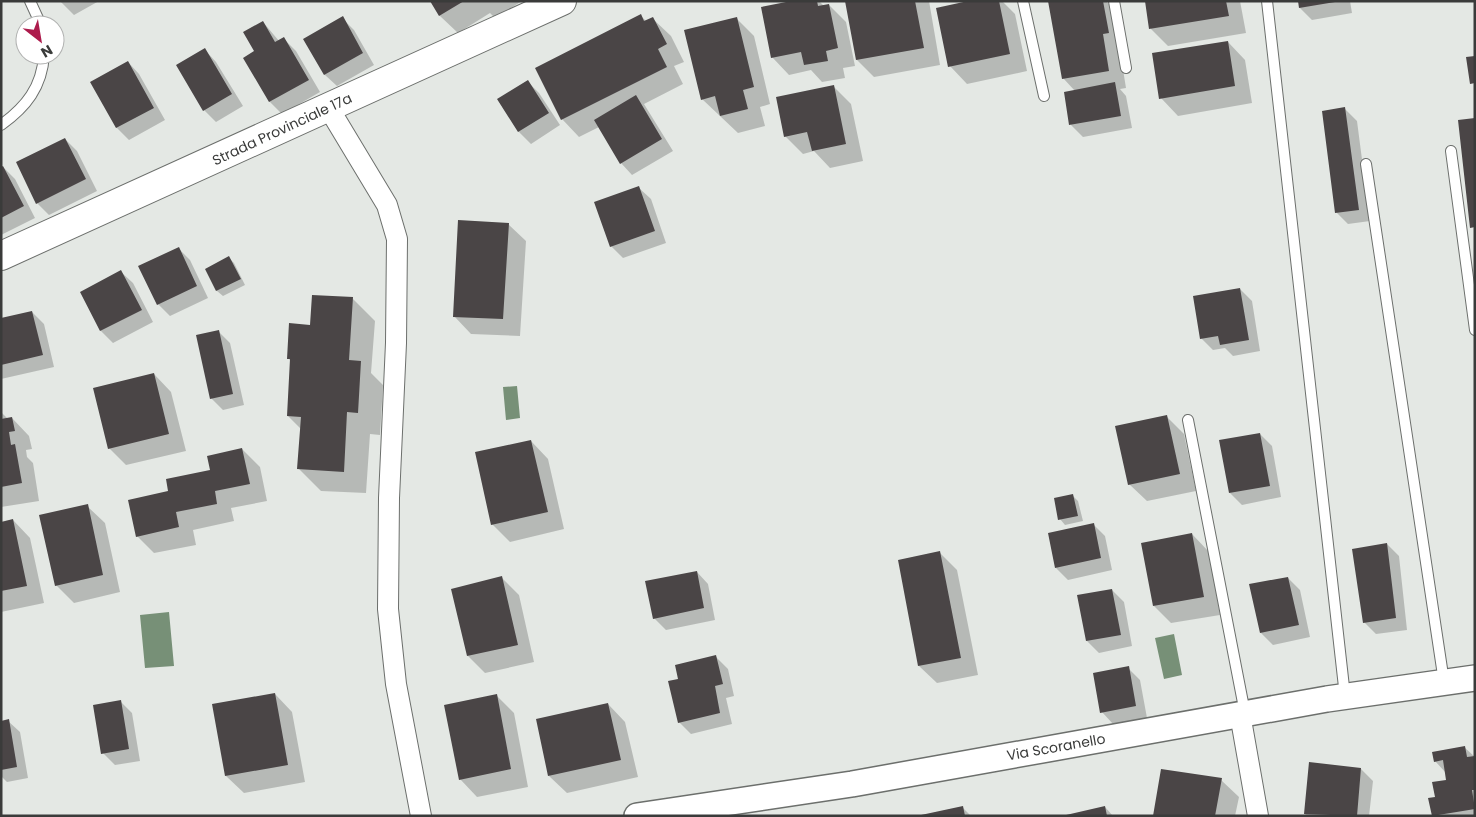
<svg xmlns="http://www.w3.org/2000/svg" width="1476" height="817" font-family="Poppins,sans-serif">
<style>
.water{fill:#779077}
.shadow{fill:#0003}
.building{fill:#4a4546}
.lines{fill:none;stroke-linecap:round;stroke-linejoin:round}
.service-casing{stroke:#6c6f6c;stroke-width:12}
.minor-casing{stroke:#6c6f6c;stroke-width:22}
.tertiary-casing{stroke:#6c6f6c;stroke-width:28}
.secondary-casing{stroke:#6c6f6c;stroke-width:30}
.service{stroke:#fff;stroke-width:10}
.minor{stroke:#fff;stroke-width:20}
.tertiary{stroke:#fff;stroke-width:25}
.secondary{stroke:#fff;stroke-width:28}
.labels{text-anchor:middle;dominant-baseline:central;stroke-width:5;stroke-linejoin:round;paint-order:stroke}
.street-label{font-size:14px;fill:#3a3b3a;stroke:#fff}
</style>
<rect width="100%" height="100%" fill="#e4e8e4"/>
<!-- water -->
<path class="water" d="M517 386 520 418 506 420 503 387Z
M169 612 174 666 145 668 140 615Z
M1174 634 1182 675 1164 679 1155 638Z"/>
<!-- shadow -->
<path class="shadow" d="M60 1H99L74 15Z
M432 1H522L495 18 490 13 458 33 440 16Z
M797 1H819L824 6 829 5 846 22 855 66 843 68 845 78 822 82 811 70 789 75 772 57Z
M846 1H929L940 65 874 77 857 60Z
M974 1H1002L1015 14 1027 71 967 84 950 66Z
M1050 1H1106L1119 14 1120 51 1126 88 1120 89 1126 96 1132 128 1083 137 1071 125 1075 91 1063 78Z
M1146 1H1240L1246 33 1168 46 1151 29Z
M1299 1H1350L1352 13 1312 20 1300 8Z
M641 16 647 22 653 19 671 36 684 62 674 66 683 84 644 104 673 151 632 175 621 163 599 127 579 137 562 119Z
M342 18 354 30 374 65 337 86 325 75 305 39Z
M736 18 754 36 770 104 760 107 765 126 738 133 702 99Z
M263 22 279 41 284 39 296 51 320 92 282 114 270 102 245 58 256 52Z
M1228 42 1245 60 1252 103 1178 116 1161 98Z
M205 50 216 62 243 106 216 122 204 110Z
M128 62 139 74 165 120 129 140 117 128 92 82Z
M527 81 539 93 560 125 531 144 519 132 498 100Z
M833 86 851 104 863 161 830 168 814 151 803 154 785 136Z
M1345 109 1357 121 1370 221 1348 224 1336 212Z
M65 139 77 151 97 191 49 215 37 203Z
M3 167 15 179 35 218 1 235V168Z
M639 188 651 199 666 243 623 258 611 246Z
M508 224 526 241 520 336 471 334 454 316Z
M178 248 190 260 208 298 170 316 158 304Z
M229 258 234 263 245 285 223 296 217 291 206 269Z
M121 272 133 283 153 322 113 343 101 331 81 293Z
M1240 289 1252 301 1260 351 1233 356 1225 348 1213 350 1201 338Z
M352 298 375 321 371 373 383 385 380 435 370 434 366 493 321 491 298 468 301 429 288 416 291 361 288 358Z
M32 312 44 324 54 367 1 379V319Z
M218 331 230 343 244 405 223 410 211 398Z
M154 374 171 392 186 451 126 465 109 448Z
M1 412 8 419 12 418 29 436 32 449 26 450 27 457 33 463 39 501 1 507Z
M1167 417 1184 434 1196 491 1147 501 1129 484Z
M1260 434 1272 446 1281 497 1242 505 1230 493Z
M531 441 548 459 564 529 510 542 492 524Z
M242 449 260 467 267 501 231 508 234 521 193 530 196 545 154 553 137 536 170 492 212 471Z
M1072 495 1078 501 1083 521 1065 525 1060 519Z
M87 506 105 523 120 592 74 603 56 585Z
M13 520 30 538 44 603 1 612V523Z
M1093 524 1105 536 1112 570 1068 580 1056 568Z
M1192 534 1209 552 1220 615 1171 623 1154 606Z
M1387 544 1399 556 1407 630 1376 634 1364 622Z
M940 553 957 570 978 675 937 683 919 666Z
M697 572 708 584 715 620 666 630 654 618Z
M502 578 519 595 534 662 485 673 468 656Z
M1288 578 1300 590 1310 637 1273 645 1261 633Z
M1112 590 1124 602 1132 646 1099 653 1087 641Z
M716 657 728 669 734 696 726 698 732 724 691 734 679 722V680Z
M1128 668 1140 680 1147 718 1113 724 1102 712Z
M275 694 292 712 305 782 244 793 226 776Z
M496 695 514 713 528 787 477 797 460 779Z
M120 701 132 713 140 761 115 765 103 753Z
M608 704 625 722 638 777 567 793 549 776Z
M8 721 20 732 28 778 7 782 1 776V722Z
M1464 747 1475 757V816H1433L1436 798 1448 781 1446 773 1435 761Z
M1361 769 1373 781 1369 816H1307L1305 814Z
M1221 780 1239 797 1235 816H1155Z
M1105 807 1113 816H1069Z
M963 808 971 816H923Z"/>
<!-- building -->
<path class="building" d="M430 1H464L439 16Z
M791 1H817L818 6 829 4 838 48 826 51 828 61 804 65 801 52 771 58 761 7Z
M845 1H915L924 48 856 60Z
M968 1H999L1010 54 948 67 936 8Z
M1048 1H1103L1109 33 1103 34 1109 71 1062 79Z
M1145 1H1226L1229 16 1149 29Z
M1298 1H1335V2L1299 8Z
M641 14 644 21 653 17 667 44 658 49 667 67 561 120 535 68Z
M343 16 363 53 324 75 303 39Z
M737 17 754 87 743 90 748 109 720 116 715 96 701 100 684 30Z
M263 21 275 42 284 37 309 80 269 102 243 58 254 51 243 32Z
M1228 41 1235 86 1159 99 1152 53Z
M205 48 232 94 203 111 176 65Z
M1475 56V83L1470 84 1466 57Z
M128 61 154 108 116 128 90 82Z
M528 80 549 113 518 132 497 99Z
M1115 82 1121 116 1069 125 1064 92Z
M834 85 846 144 812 151 807 132 784 137 776 97Z
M636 95 662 139 620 164 594 120Z
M1345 107 1359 210 1335 213 1322 111Z
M1475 118V227L1470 228 1458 120Z
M65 138 86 179 36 204 16 162Z
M3 166 24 206 1 218V167Z
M639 186 655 231 610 247 594 202Z
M458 220 509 223 503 319 453 317Z
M179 247 197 286 157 305 138 266Z
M229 256 241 279 216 291 205 269Z
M121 270 142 310 100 331 80 292Z
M1240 288 1249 340 1220 345 1218 336 1200 339 1193 296Z
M312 295 353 297 349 360 361 361 358 413 347 412 344 472 297 469 301 417 287 416 290 359H287L289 323 310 325Z
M32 311 43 355 1 365V318Z
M219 330 233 394 210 399 196 335Z
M154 373 169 434 108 449 93 388Z
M1167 415 1180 474 1128 485 1115 426Z
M12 417 15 431 9 432 11 445 15 444 22 483 1 487V419Z
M1260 433 1270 486 1229 493 1219 440Z
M531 440 548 512 491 525 475 452Z
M242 448 250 484 215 491 217 504 176 512 179 527 136 537 128 500 168 491 166 479 210 470 207 456Z
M1073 494 1078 516 1058 520 1054 498Z
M88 504 103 575 55 586 39 515Z
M13 519 27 586 1 591V522Z
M1094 523 1101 558 1055 568 1048 533Z
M1192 533 1204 597 1153 606 1141 543Z
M1387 543 1396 618 1363 623 1352 549Z
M940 551 961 658 918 666 898 560Z
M697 571 704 608 653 619 645 581Z
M502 576 518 645 467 656 451 589Z
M1288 577 1299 625 1260 633 1249 584Z
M1112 589 1121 635 1086 641 1077 595Z
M716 655 723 684 715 686 720 713 678 723 668 681 678 679 675 665Z
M1129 666 1136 706 1100 713 1093 673Z
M275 693 288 765 225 776 212 704Z
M497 694 511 769 459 780 444 705Z
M121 700 129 749 101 754 93 705Z
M608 703 621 760 548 776 536 719Z
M9 719 17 767 1 770V721Z
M1465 746 1467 757 1475 756V790H1472L1475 809 1432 816 1428 798 1435 797 1432 782 1446 780 1443 760 1434 762 1432 752Z
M1309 762 1361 768 1357 816 1304 814Z
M1161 769 1222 778 1215 816H1153Z
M963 806 965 816H921V815Z
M1105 806 1107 816H1066V815Z"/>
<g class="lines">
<defs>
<path id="service" d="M30 1 41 25
M1023 1 1044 96
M1114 1 1126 68
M1267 1 1345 696
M1 125C26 107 42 87 44 55
M1451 151 1475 330
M1366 164 1444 682
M1188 420 1245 713"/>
<path id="minor" d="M328 107 387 205 397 239 396 343 389 498 388 609 396 684 421 816
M1240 714 1258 816"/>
<path id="tertiary" d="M637 816 852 784 1327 699 1475 678"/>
<path id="secondary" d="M1 256 562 1"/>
</defs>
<!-- service casing -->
<use href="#service" class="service-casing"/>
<!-- minor casing -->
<use href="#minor" class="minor-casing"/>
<!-- tertiary casing -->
<use href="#tertiary" class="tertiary-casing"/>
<!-- secondary casing -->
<use href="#secondary" class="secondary-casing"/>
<!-- service -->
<use href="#service" class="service"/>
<!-- minor -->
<use href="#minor" class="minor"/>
<!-- tertiary -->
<use href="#tertiary" class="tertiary"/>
<!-- secondary -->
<use href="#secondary" class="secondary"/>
</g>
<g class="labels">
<!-- street labels -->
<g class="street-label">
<text transform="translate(282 129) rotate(-25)">Strada Provinciale 17a</text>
<text transform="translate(1056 747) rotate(-10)">Via Scoranello</text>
</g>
</g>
<!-- border -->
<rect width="1476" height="817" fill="none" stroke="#3a3b3a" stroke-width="5"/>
<!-- north arrow -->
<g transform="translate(40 40) rotate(149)"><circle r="24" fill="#ffffff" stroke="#b0b1b0"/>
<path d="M0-4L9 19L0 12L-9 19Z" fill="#ad1b4c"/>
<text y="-8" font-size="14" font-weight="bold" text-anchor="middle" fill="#3a3b3a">N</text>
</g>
</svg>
